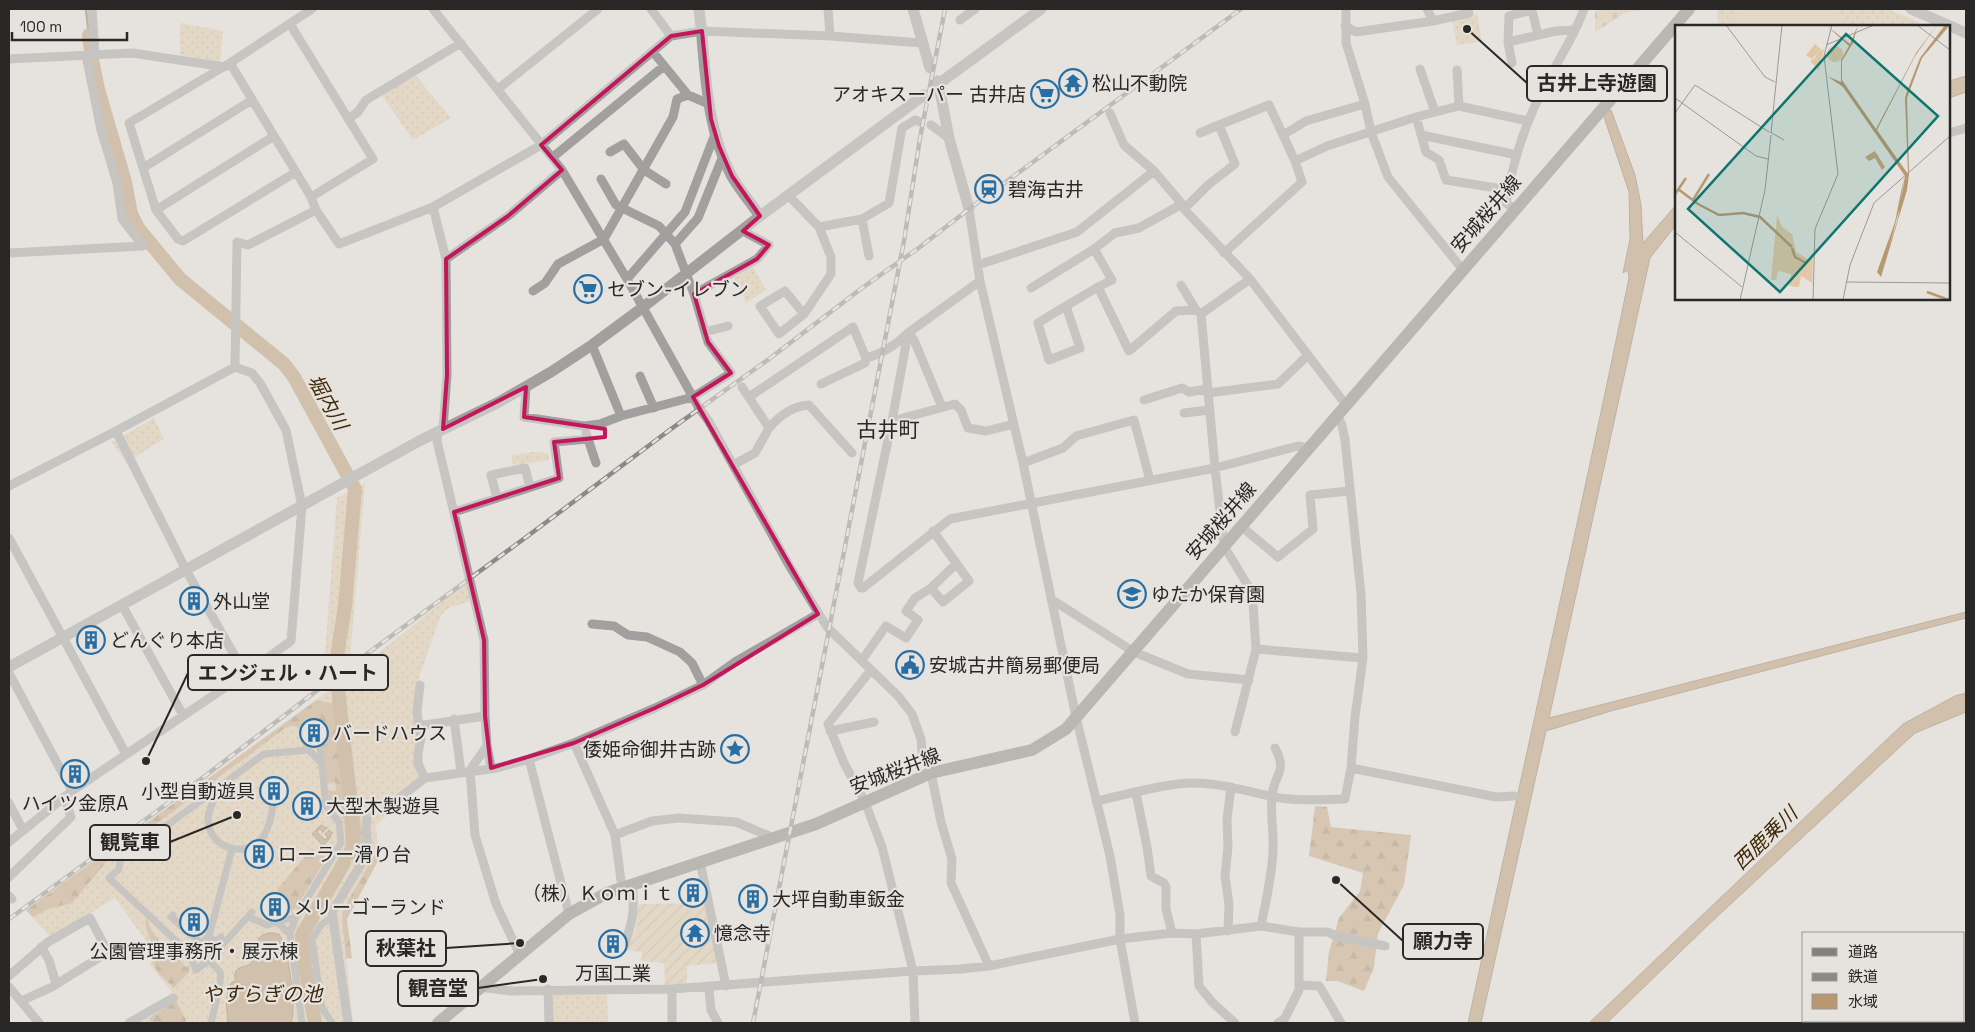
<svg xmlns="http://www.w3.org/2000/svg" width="1975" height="1032" font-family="'Space Grotesk','Noto Sans JP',sans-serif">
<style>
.grass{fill:url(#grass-dots)}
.forest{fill:url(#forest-firs)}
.cemetery{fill:url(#cemetery-stones)}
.garden{fill:url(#garden-furrows)}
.pitch{fill:#e1c7a6}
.water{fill:#b89870;stroke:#8d765a}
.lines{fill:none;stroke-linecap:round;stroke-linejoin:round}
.stream{stroke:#8d765a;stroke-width:2.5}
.river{stroke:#b89870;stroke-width:14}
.pedestrian{stroke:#a1a09e;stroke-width:7}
.minor{stroke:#a1a09e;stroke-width:9}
.tertiary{stroke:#a1a09e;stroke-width:11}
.secondary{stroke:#82807d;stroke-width:12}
.rail-casing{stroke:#8c8a87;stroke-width:4.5}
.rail{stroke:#e6e3df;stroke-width:2.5;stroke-dasharray:8;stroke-linecap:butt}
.marked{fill:none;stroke:#c2185b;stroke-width:4;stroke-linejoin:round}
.labels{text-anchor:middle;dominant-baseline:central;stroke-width:4.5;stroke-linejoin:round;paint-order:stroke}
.poi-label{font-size:19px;fill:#292826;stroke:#e6e3df;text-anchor:start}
.street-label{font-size:19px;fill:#292826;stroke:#e6e3df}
.water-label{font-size:20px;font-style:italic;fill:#402907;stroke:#e6e3df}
.quarter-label{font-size:21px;fill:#292826;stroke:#e6e3df}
.inset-river{fill:none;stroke:#b89870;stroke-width:2.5}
.inset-road{fill:none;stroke:#9a9895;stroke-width:1}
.view{fill:#0f766e;fill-opacity:0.15;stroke:#0f766e;stroke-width:2.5}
.inset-edge{fill:none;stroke:#292826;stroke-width:2.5}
.leader{fill:none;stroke:#292826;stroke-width:2}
.callout-dot{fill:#292826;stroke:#e6e3df;stroke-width:2}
.callout{fill:#e6e3df;stroke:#292826;stroke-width:2}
.callout-label{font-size:20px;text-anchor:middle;font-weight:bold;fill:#292826}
</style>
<defs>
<pattern id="grass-dots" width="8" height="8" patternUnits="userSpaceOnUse" patternTransform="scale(1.25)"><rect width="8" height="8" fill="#e1c7a6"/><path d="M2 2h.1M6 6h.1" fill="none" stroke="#c1ab8f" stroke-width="1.8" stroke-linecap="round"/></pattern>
<pattern id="forest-firs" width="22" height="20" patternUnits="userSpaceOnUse" patternTransform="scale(1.25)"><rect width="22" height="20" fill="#c5a57c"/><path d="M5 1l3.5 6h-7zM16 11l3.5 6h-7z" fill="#a08665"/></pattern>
<pattern id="cemetery-stones" width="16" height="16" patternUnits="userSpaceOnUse" patternTransform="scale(1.25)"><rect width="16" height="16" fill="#e1c7a6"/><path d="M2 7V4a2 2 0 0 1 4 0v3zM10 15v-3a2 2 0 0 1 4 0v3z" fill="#c1ab8f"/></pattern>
<pattern id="garden-furrows" width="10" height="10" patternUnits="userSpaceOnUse" patternTransform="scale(1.25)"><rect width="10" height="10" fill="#e1c7a6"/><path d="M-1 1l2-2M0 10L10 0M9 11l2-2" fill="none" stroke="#c1ab8f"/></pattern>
</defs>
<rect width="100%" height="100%" fill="#e6e3df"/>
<!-- grass -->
<path class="grass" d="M1717 9H1887L1919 22V26H1718Z
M1477 14 1482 41 1457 45 1452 18Z
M180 23 223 31 220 62 180 55Z
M412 71 451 118 413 140 379 91Z
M753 267 766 290 746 303 734 278Z
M154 418 164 439 126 463 112 442Z
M534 452 548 453 549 460 513 465 511 455Z
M365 483 350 659 323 680 337 498Z
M465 584 469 590V602L450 607 441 615 417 683 424 783 376 825 378 849 343 909 342 920 353 1023H140L176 1001 171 995 173 993 149 964 156 955 115 898 51 938 26 910 353 673Z
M552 991 607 992 608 1023H551Z"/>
<!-- forest -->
<path class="forest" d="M317 700 346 707 363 840V848L357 857 346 850 344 820 329 804 328 790 336 791 335 781 327 784 323 745 327 732 324 724 318 719C303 717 296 730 305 742L317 746 303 747 298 726H288L109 859 72 903 48 909 33 917 26 910Z
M1315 806 1327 807 1331 827 1411 835 1404 885 1378 933 1374 968 1364 991 1337 981H1326L1329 952 1339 918 1360 891 1363 873 1309 856Z
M312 848 320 855 327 857 296 908 286 915 284 914C289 905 283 898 277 890Z
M378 849H380V857L347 919 352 958 346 959 342 920 343 909Z
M147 918C149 926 153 934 160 941 165 946 168 946 172 953L176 954 183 965 186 967 190 964 189 972 174 988 160 975 153 964 160 956C153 946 147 934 145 922Z
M176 1001 186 1020V1023H152L149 1018Z"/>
<!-- cemetery -->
<path class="cemetery" d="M1595 9H1647L1625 13 1595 32Z"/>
<!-- garden -->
<path class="garden" d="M706 903 719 963 687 966V984L665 985 664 963 641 961 642 952 625 950 636 928 638 904Z
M224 940 201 964H198L193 955 204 945Z"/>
<!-- pitch -->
<path class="pitch" d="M1738 9H1836L1845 26H1729Z"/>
<!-- water -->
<path class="water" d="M1966 76V92L1949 98V81Z
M1611 110 1635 175 1641 205 1643 243 1676 205V225L1650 258 1549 718 1966 612V618L1611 711 1546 731 1481 1023H1468C1521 775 1578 527 1629 278L1628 270 1623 273 1630 239 1629 192 1603 114Z
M1966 693V712L1915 733 1706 927 1607 1023H1589L1903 724 1955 696Z
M321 825 327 828 323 832 320 829 317 832 325 840 328 837 325 834 329 830 332 833 330 836 331 837 323 846 312 834Z
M271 933 279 934C288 946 297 1008 291 1023H228C227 1011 224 992 232 982H235C236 979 234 977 235 974 237 964 250 969 253 960 258 948 253 934 271 933Z"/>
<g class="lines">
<!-- stream -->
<path class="stream" d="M86 9 89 35"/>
<!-- river -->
<path class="river" d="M89 35 92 60 98 89 125 182 131 214 138 228 180 279 284 364 294 377 355 489 345 606 337 657 338 688 353 827V846L350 853
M315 1023 305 967 302 935 344 863"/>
<!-- pedestrian -->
<path class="pedestrian" d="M309 750 322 764
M210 794 214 799C212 805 208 812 208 818 207 847 245 861 263 837 270 826 272 816 273 804
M252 912 209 960 196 970 190 954 109 878 119 869 120 860 264 754 308 750
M173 915 171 917 201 943
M249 917 267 925 296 917
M328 920 321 925 312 939 322 1008 332 1023
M278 922 286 931 290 933
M209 936 215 942 221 937
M190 954 209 936 232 849
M209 960C212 964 217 968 220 972 223 979 213 1014 211 1023
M302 1023 290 933 296 917 341 843 339 822 326 806 320 746"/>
<!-- minor -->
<path class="minor" d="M92 9 95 54
M433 9 562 170 627 279 699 408 708 420 790 567 827 627 899 697 912 714 921 739 922 753 931 773 941 822 952 859 951 883 989 966
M651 9 671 36
M828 9 830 36
M1346 9V43L1365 104 1371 132 1388 177 1463 270
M960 20 975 9
M1433 21 1469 13
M290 24 373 159 311 197
M1345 26 1356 32 1433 21 1427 9
M1508 42 1556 31 1575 30
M653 52 688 95 709 104
M9 59 132 53 225 67
M230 63 311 197 316 210 339 244 433 207 541 145 671 36 702 31 830 36 922 43
M1512 63 1508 42 1509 16 1532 10 1538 35
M1420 69 1435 112
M1457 70 1459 106
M498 89 598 9
M1110 113 1124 145 1154 171 1182 204 1184 209 1250 279 1346 405
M1416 117 1426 152 1439 160 1446 180 1509 190
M348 119 358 112 366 100 461 43
M931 125 949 138
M1200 133 1219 125
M1949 133 1966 128
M1283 135 1306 121 1365 104
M1421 135 1517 155
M274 136 156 210 178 239 183 241 296 172
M610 152 624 144 644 170 666 184
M553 157 664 66
M143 168 252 100
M789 196 819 227 862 219 889 203 902 128 915 120 920 122
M433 207 446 259 447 375 443 429
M969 209 980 281 1023 463 1076 717 1110 856 1120 915V939L1135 1023
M1184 209 1208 185 1235 164 1219 125 1269 105 1295 161
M1515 209 1506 203C1513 158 1529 113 1551 74 1563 53 1576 32 1584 9
M156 210 129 123 230 63 312 9
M862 219 869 256
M675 244 698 218 723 156
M1094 249 1112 280 1098 287
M9 253 143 246 122 219 117 183 101 130 86 55
M1224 253 1302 182 1295 161 1327 146 1416 117 1459 106 1528 121
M446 259 508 216 562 170
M978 265 1077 232 1154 171
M627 279 685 212 715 134
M980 281 908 333 892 421 858 583 861 588H863L950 519 1215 468 1298 446 1308 448
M1181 285 1196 310
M1031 288 1094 249 1115 233 1139 228 1182 204
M533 291 545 283 558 264 604 239 673 117 677 99 688 95
M694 294 757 259 769 245 743 231
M1066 306 1080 348 1049 360 1038 323C1058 310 1078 299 1098 287L1129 351 1176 311 1196 310 1201 314
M804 314 785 291 760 306 779 334 804 314 831 274V257L819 227
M705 332 728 326
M592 345 621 416
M866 358C882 354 897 344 908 333L914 340 942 407
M235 367 237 242 248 245 316 210
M640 376 654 408
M526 387 524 417 584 426 600 424 621 416 693 397 731 373 708 342 694 294 675 244 659 226 616 205 601 179
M1208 393 1278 384 1308 355
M749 397 853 327 866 358 865 363 821 384
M1144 400 1182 388 1189 392 1207 389
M1184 413 1209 410
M892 421 955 404 961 410 968 428 986 431 1014 424
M769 428C780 415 792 406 809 405L852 453
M116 431 186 570 245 674
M438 432 437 441 484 640 485 716 487 746 470 770 475 835 496 904 520 955
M586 433 596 463
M1023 463 1063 448 1076 436 1134 420 1150 480
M733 465 755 453 769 428 742 387
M9 486 116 431 235 367 252 373 260 383 286 430 302 506 291 641 245 674 72 791 9 842
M497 498 491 475 525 468 530 487
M454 512 559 478 554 442 588 439
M1242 527 1278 557 1313 529 1310 495 1349 491
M9 538 126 754
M931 588 943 602 969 581 933 531
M1051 599 1134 652 1188 674 1249 680
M122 605 183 715
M592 624 614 626 628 635 647 637 680 652 692 663 703 685
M1256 649 1363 658
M862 660 886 626 906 638 918 620 906 611 915 598 931 588 956 564
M871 670 828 724 844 763 865 802 882 847 913 971 915 1023
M9 673 72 791
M420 685 417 712 421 738 418 754V764L425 778
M454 719 461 772
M418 726 485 716
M830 731 874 722
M1235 732 1256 649 1253 604 1250 589 1224 546 1215 468 1201 314 1250 279
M574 743 615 835 622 888
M487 746 491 768
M529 759 569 914
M1351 768 1496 797 1514 796
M1136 793 1147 847 1151 876 1164 883 1166 887V909L1172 933
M1096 801C1125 795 1166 783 1194 783 1223 783 1252 793 1280 798 1301 801 1323 800 1345 799L1351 768 1355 717 1363 658 1361 594 1345 440 1342 425 1337 415
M9 803 23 830
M383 811 425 778 497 768 529 759 574 743 655 708 703 685 735 662 818 614
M615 835 652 821 679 818 736 822 774 838
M700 862 726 986
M9 877 71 817 64 797
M9 896 12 899
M1261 926 1299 932H1328L1336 936 1385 946
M1228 931 1229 904 1225 876 1228 847 1227 820 1231 787
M1196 934 1199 986 1212 1002 1235 1023
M625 943C633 921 635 908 632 884
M41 947 49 960 56 984
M9 976 48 942 90 918 108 952 52 987 21 1001
M1299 985 1319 986 1320 987 1341 1023
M9 987 39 1023
M479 987 511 991 672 989 913 971 961 969 989 966 1120 939 1172 933 1196 934 1261 926C1266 901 1272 876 1273 850 1274 832 1270 813 1272 796 1274 774 1288 772 1275 748
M548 989 549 1023
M709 989 711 1010 718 1023
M129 1023 173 998
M348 1023 332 912 366 856C370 842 363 828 368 814
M672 1023V989
M1278 1023 1285 1018 1299 990V932"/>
<!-- tertiary -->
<path class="tertiary" d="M699 9C706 65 704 123 731 175 739 189 751 203 760 216
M913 9 930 68
M1911 9 1966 33
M938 81 949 138 969 209
M937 85 1041 9
M9 667 421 440 499 402 551 372 592 345 642 308 760 216 924 95"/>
<!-- secondary -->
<path class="secondary" d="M438 1023 569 914 607 893 816 824 931 773 1032 750 1066 729 1689 9"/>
<defs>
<path id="rail" d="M9 919 201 779 323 686 525 538 671 429 769 359 862 288 920 247 969 209 1241 9
M753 1023 904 241 920 138 945 9"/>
</defs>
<!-- rail casing -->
<use href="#rail" class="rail-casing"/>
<!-- rail -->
<use href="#rail" class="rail"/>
</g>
<!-- marked area -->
<path d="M0 0H1975V1032H0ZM702 31 711 119 719 146 732 176 760 216 743 231 769 245 757 259 694 294 708 342 731 373 693 397 818 614 703 685 655 708 574 743 491 768 485 716 484 640 454 512 559 478 554 442 605 437V429L524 417 526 387 443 429 447 375 446 259 508 216 562 170 541 145 671 36Z" fill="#e6e3df" fill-opacity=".55" fill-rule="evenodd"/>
<path class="marked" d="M702 31 711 119 719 146 732 176 760 216 743 231 769 245 757 259 694 294 708 342 731 373 693 397 818 614 703 685 655 708 574 743 491 768 485 716 484 640 454 512 559 478 554 442 605 437V429L524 417 526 387 443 429 447 375 446 259 508 216 562 170 541 145 671 36Z"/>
<!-- icons -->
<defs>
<symbol id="temple-ring" viewBox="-11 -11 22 22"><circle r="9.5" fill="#e6e3df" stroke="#286ea2" stroke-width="1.5"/><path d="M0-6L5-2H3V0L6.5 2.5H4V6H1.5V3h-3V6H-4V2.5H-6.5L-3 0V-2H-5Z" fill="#286ea2"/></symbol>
<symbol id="supermarket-ring" viewBox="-11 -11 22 22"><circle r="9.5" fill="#e6e3df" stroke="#286ea2" stroke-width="1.5"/><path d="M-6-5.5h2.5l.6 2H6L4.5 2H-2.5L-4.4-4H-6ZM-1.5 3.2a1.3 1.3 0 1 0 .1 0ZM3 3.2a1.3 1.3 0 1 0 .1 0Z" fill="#286ea2"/></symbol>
<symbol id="station-ring" viewBox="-11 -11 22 22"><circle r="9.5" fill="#e6e3df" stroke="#286ea2" stroke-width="1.5"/><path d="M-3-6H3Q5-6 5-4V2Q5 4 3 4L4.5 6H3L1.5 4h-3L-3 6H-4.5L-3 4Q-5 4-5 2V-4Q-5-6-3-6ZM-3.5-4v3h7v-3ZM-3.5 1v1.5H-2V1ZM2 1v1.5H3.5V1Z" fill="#286ea2"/></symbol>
<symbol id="school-ring" viewBox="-11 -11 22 22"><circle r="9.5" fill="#e6e3df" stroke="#286ea2" stroke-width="1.5"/><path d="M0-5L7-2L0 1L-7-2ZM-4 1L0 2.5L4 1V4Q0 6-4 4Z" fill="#286ea2"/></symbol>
<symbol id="building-ring" viewBox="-11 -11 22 22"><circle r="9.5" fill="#e6e3df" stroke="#286ea2" stroke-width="1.5"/><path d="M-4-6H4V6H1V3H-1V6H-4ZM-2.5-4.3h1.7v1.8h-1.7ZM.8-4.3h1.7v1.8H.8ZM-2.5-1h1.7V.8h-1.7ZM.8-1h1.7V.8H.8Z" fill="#286ea2"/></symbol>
<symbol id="civic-ring" viewBox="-11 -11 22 22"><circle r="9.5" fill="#e6e3df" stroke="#286ea2" stroke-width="1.5"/><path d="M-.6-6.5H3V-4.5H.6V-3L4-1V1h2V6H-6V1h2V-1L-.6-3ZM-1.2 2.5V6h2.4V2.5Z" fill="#286ea2"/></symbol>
<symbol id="sight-ring" viewBox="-11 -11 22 22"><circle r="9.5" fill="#e6e3df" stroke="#286ea2" stroke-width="1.5"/><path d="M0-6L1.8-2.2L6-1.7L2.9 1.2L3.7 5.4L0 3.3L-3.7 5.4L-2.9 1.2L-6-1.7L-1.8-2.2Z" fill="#286ea2"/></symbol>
</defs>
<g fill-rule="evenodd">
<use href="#temple-ring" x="1057" y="67" width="32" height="32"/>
<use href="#supermarket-ring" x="1029" y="78" width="32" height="32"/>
<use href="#station-ring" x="973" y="173" width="32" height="32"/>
<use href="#supermarket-ring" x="572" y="273" width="32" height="32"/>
<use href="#school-ring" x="1116" y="578" width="32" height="32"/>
<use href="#building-ring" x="178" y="585" width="32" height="32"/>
<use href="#building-ring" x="75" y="624" width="32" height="32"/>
<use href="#civic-ring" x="894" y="649" width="32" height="32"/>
<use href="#building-ring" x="298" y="717" width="32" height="32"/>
<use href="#sight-ring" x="719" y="733" width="32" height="32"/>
<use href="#building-ring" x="59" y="758" width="32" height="32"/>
<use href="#building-ring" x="258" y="775" width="32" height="32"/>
<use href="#building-ring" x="291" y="790" width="32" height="32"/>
<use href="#building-ring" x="243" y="838" width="32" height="32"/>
<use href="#building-ring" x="677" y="877" width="32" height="32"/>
<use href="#building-ring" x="737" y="883" width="32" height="32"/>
<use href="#building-ring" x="259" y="891" width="32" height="32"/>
<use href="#building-ring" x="178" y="906" width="32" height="32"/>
<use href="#temple-ring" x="679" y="917" width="32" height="32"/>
<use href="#building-ring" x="597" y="928" width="32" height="32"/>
</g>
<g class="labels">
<!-- poi labels -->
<g class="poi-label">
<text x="1092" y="83">松山不動院</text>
<text x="1026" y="94" text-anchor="end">アオキスーパー 古井店</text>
<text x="1008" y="189">碧海古井</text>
<text x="607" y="289">セブン-イレブン</text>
<text x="1151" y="594">ゆたか保育園</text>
<text x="213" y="601">外山堂</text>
<text x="110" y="640">どんぐり本店</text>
<text x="929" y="665">安城古井簡易郵便局</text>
<text x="333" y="733">バードハウス</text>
<text x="716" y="749" text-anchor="end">倭姫命御井古跡</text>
<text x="255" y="791" text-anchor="end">小型自動遊具</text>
<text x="75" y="803" text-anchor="middle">ハイツ金原A</text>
<text x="326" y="806">大型木製遊具</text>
<text x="278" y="854">ローラー滑り台</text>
<text x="674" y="893" text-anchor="end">（株）Ｋｏｍｉｔ</text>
<text x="772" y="899">大坪自動車鈑金</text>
<text x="294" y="907">メリーゴーランド</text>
<text x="714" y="933">憶念寺</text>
<text x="194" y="951" text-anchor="middle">公園管理事務所・展示棟</text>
<text x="613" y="973" text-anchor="middle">万国工業</text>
</g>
<!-- street labels -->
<g class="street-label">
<text transform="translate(1486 214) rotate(-49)">安城桜井線</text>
<text transform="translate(1221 521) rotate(-49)">安城桜井線</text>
<text transform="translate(895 771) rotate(-21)">安城桜井線</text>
</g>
<!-- water labels -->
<g class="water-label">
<text transform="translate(328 402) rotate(61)">堀内川</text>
<text transform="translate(1765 838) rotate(-44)">西鹿乗川</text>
<text x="262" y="994">やすらぎの池</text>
</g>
<!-- quarter labels -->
<g class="quarter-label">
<text x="888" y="429">古井町</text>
</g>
</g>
<!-- overview -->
<g transform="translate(1675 25)">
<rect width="275" height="275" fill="#e6e3df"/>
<path d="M102 190 107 202 117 209 121 227 134 235 138 233 137 258 126 251 124 262H119L114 260 116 249 103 246 101 255H96Z" fill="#e1c7a6"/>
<path d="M200 126 210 142 207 145 200 133 194 136 190 132Z" fill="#c5a57c"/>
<path d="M140 19 146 24 144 26 149 24 144 45 135 36 139 34 144 26 137 34 131 30Z" fill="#e1c7a6"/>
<path d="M152 29a8 8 0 1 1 16 0a8 8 0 1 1-16 0Z" fill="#e1c7a6"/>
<path d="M151 0 175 19 183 0 178 18 167 36V55L201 104 241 28 262 0 240 31 202 105 233 149 230 73 232 66 245 33 270 0H275L247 33 232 73 234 149 232 165 206 252 202 247 220 197 229 152 225 182 214 222 223 193 230 151 168 62 152 51 166 57V35L174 21Z" fill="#b89870"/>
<path class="inset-river" d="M3 164 23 179M0 169 11 153M18 175 34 149M23 179 44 190 68 188 85 192 117 222M117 223 120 232 131 238M252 267 274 275"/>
<path class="inset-road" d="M51 0 90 52 100 57M242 0 275 25M151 20 199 0M0 73 81 131 93 134M0 88 20 60 94 107M95 107 109 115M96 108 107 0M0 207 67 262M171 257 275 258M65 275 90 165 96 110M138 275 140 204 163 149 149 31 157 0M168 275 175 240 199 178 275 111"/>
<path class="view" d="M171 9 263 91 105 267 13 184Z"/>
<rect width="275" height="275" class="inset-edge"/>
</g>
<!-- callouts -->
<path class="leader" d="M1467 29L1527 83M146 761L188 673M237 815L170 842M1336 880L1403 941M520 943L446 948M543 979L478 988"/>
<g class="callout-dot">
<circle cx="1467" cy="29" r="5"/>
<circle cx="146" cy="761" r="5"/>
<circle cx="237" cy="815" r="5"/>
<circle cx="1336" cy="880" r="5"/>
<circle cx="520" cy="943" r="5"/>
<circle cx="543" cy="979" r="5"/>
</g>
<g class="callout">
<rect x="1527" y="66" width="140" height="35" rx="5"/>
<rect x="188" y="655" width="200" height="35" rx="5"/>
<rect x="90" y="825" width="80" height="35" rx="5"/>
<rect x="1403" y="924" width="80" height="35" rx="5"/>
<rect x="366" y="931" width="80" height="35" rx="5"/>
<rect x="398" y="971" width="80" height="35" rx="5"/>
</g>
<g class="callout-label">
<text x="1597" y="90">古井上寺遊園</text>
<text x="288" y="680">エンジェル・ハート</text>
<text x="130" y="849">観覧車</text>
<text x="1443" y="948">願力寺</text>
<text x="406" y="955">秋葉社</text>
<text x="438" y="995">観音堂</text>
</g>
<!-- border -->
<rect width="1975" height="1032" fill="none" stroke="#292826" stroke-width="20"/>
<!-- legend -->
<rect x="1802" y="932" width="162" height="90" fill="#e6e3df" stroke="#9a9895"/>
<rect x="1812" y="948" width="25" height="8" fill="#82807d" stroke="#9a9895"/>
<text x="1848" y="957" font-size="15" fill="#292826">道路</text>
<rect x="1812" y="973" width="25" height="8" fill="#8c8a87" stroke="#9a9895"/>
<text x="1848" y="982" font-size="15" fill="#292826">鉄道</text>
<rect x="1812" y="994" width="25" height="15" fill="#b89870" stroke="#9a9895"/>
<text x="1848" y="1007" font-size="15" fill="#292826">水域</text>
<!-- scale -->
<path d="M12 32v8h115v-8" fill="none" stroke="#292826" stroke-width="2.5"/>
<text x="20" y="32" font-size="15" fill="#292826" stroke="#e6e3df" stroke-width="4" paint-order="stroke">100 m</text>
</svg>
